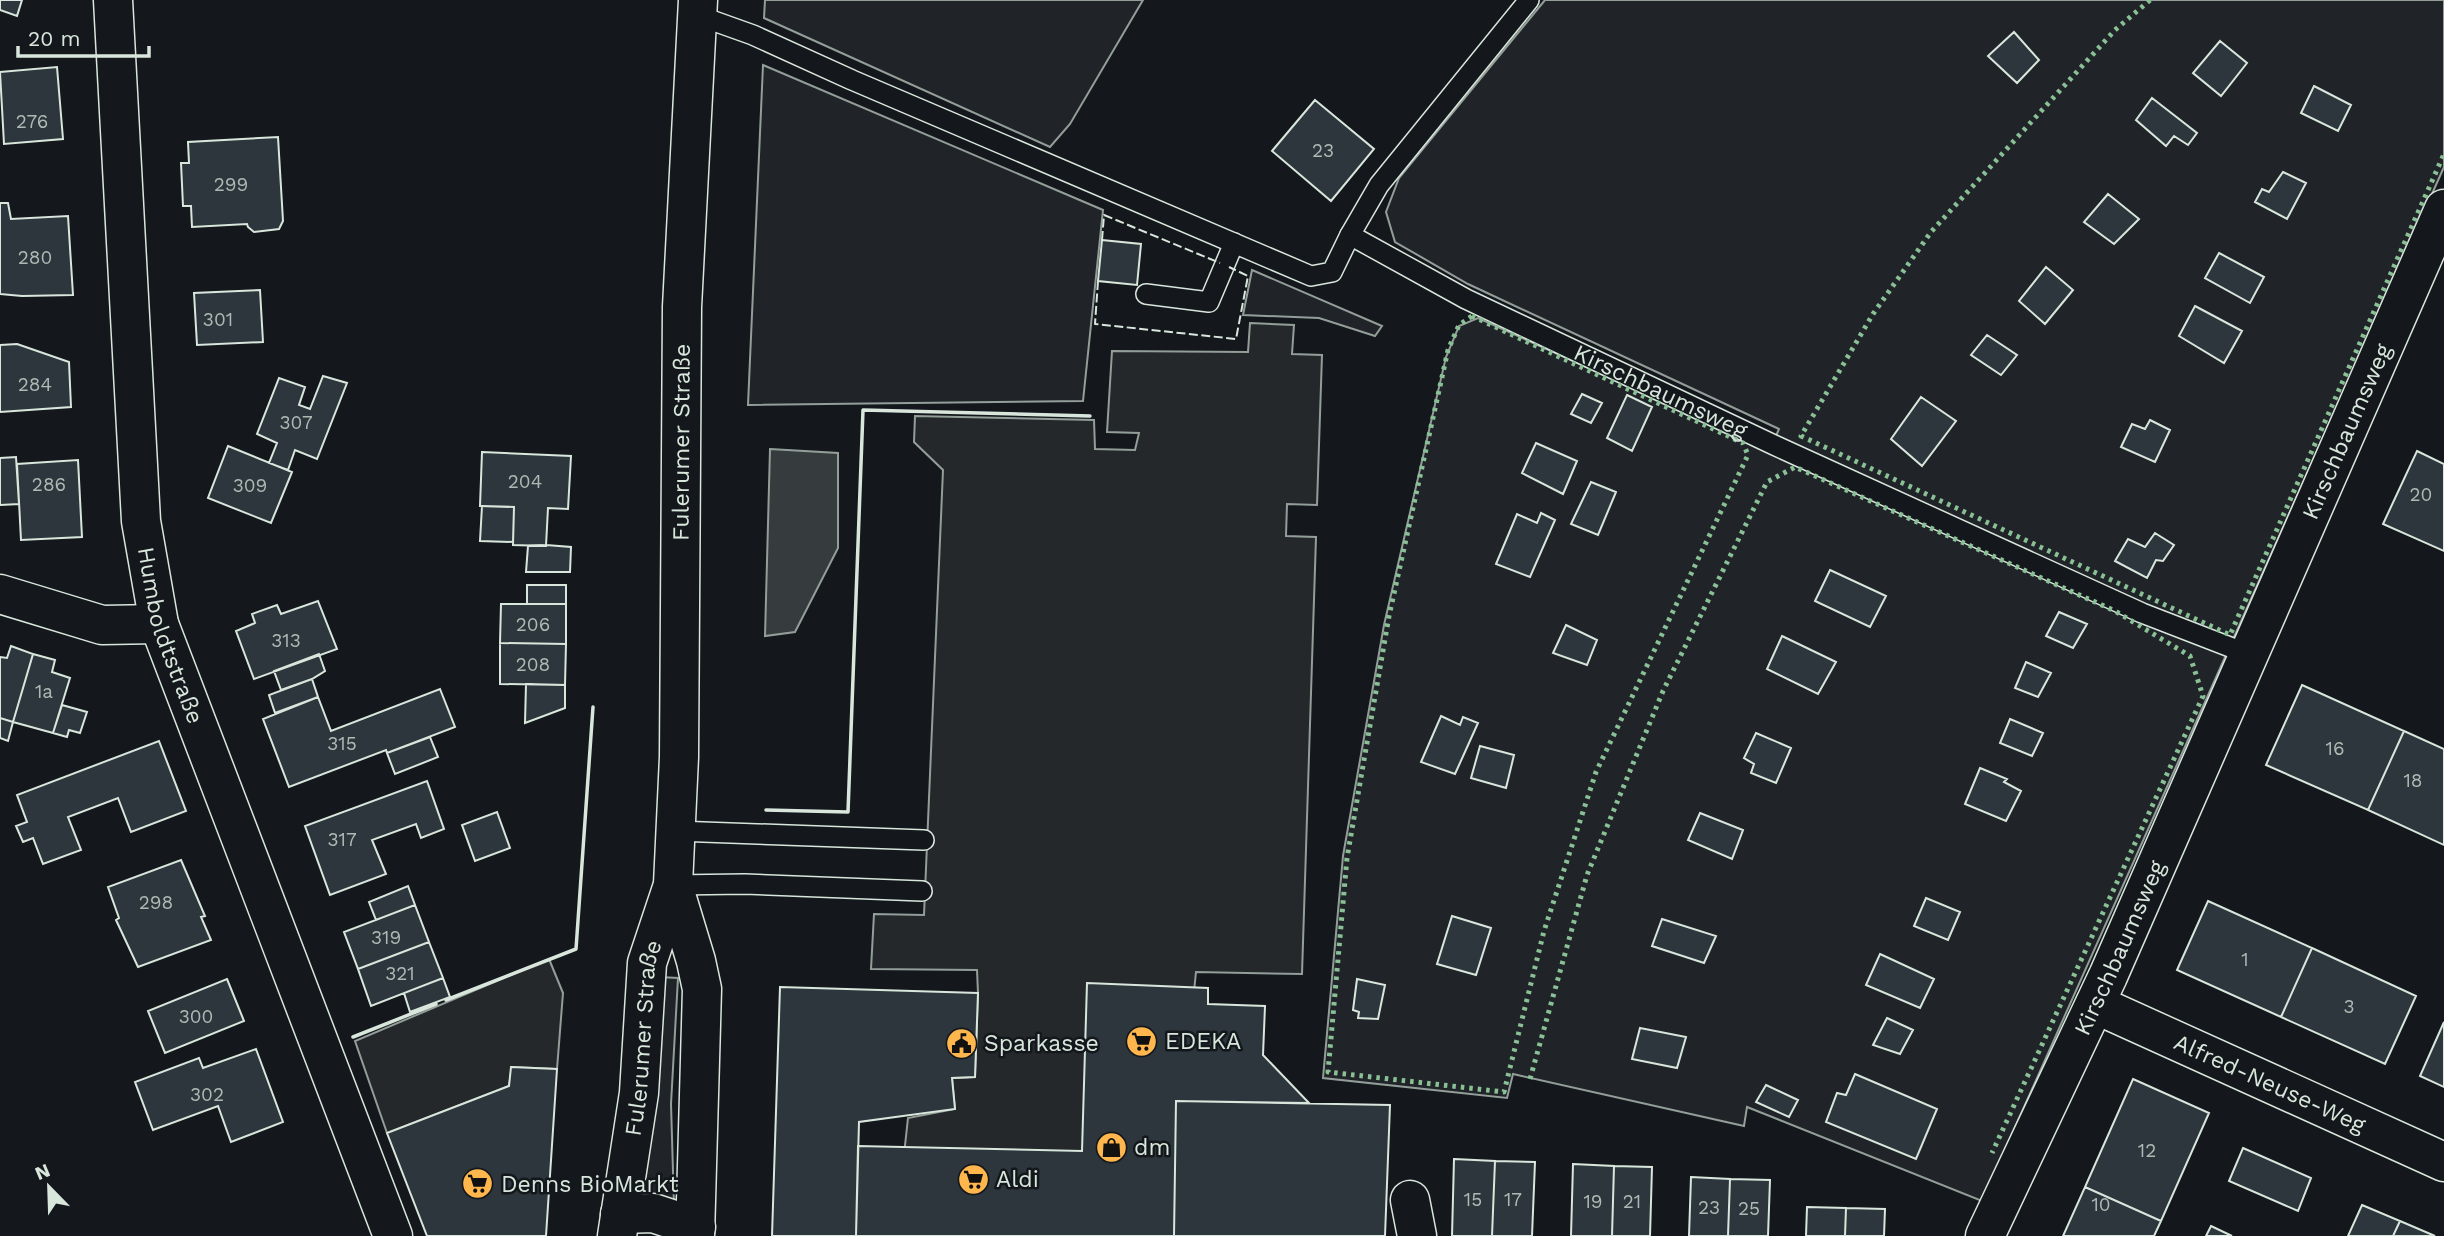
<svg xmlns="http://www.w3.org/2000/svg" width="2444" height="1236" font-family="'Work Sans',sans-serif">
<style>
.green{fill:#202428;stroke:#939e99;stroke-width:2}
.parking{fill:#24282b;stroke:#939e99;stroke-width:2}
.water{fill:#363b3e;stroke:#939e99;stroke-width:2}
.building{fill:#2c363c;stroke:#d8e6dc;stroke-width:2}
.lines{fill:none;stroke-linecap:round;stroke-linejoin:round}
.lane-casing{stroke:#d8e6dc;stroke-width:22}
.street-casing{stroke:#d8e6dc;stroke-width:41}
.secondary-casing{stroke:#d8e6dc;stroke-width:41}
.lane{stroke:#14181c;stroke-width:19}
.street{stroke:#14181c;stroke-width:38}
.secondary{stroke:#14181c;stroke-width:38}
.hedge{stroke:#8ac095;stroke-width:5;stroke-dasharray:3.5 5;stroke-linecap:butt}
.fence{stroke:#d8e6dc;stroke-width:2;stroke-dasharray:9 3.5;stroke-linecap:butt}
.wall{stroke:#d8e6dc;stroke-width:3.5}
.labels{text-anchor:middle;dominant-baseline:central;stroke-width:5;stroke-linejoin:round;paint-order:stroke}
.number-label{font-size:19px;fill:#adbab4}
.street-label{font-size:23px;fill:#d8e6dc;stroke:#14181c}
.poi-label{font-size:23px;fill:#d8e6dc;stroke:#14181c;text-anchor:start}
</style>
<rect width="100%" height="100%" fill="#14181c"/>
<!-- green -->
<path class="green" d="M765 0H1143L1070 124 1050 147 764 18Z
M1545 0H2444V167L1982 1201 1747 1107 1744 1126 1513 1074 1507 1098 1323 1078 1343 856 1384 625 1446 357 1459 326 1478 318 1770 450 1779 429 1468 284 1395 242 1386 212 1399 178Z
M763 65 1103 210 1083 401 748 405Z
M1252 270 1382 326 1375 336 1319 318 1243 315Z
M659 977 678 978 671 1104 674 1205 636 1193Z"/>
<!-- parking -->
<path class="parking" d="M1250 323 1294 325 1292 354 1322 355 1317 505 1287 504 1286 536 1316 537 1302 974 1196 972 1193 1001 1098 1166 903 1164 908 1118 955 1109 952 1078 975 1077 978 993 977 970 871 969 874 914 924 915 943 470 914 442 915 416 1094 420 1095 449 1135 450 1139 433 1107 432 1112 351 1248 352Z
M549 959 563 993 557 1069 512 1067 509 1086 387 1133 355 1041Z"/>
<!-- water -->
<path class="water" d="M770 449 838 453V548L795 632 765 636Z"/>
<!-- building -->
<path class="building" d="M0 0H22L17 16 0 10Z
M2014 32 2039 60 2017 83 1988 56Z
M2220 41 2247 63 2221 96 2193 73Z
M57 67 63 139 4 144 0 72Z
M2314 86 2351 105 2338 131 2301 113Z
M2152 98 2197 133 2188 145 2174 136 2166 146 2136 120Z
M1315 100 1374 149 1331 201 1272 151Z
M278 137 283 221 279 229 254 232 248 227 247 224 192 227 191 206H183L181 163H189L188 142Z
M2283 172 2306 183 2287 219 2255 202 2262 189 2269 192Z
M2108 194 2139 219 2114 244 2084 222Z
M0 203H8L11 219 68 216 73 295 22 296 0 294Z
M1102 240 1141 244 1137 285 1098 281Z
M2219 253 2264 277 2250 303 2205 278Z
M2046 267 2073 290 2045 324 2019 301Z
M260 290 263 342 197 345 194 293Z
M2195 306 2242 331 2224 363 2179 336Z
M1987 335 2017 355 2001 375 1971 355Z
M17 344 69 362 71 407 0 412V345Z
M323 376 347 383 317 459 295 450 288 470 269 463 277 443 257 434 279 378 305 387 299 405 310 409Z
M1582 394 1602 403 1591 423 1571 414Z
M1627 395 1652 407 1632 451 1607 438Z
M1921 397 1956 421 1922 466 1891 439Z
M2150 420 2170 430 2155 462 2121 447 2132 424 2145 429Z
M1536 443 1577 461 1563 494 1522 473Z
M228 446 292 472 271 523 208 498Z
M2417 451 2444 464V551L2383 524Z
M482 452 571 456 568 509 548 508 546 546 513 545 514 507 480 506Z
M16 457 19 504 0 505V458Z
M78 460 82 537 21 540 17 464Z
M1591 482 1616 492 1598 535 1571 524Z
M482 506 514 507 513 542 480 541Z
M1541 513 1555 520 1530 577 1496 564 1517 514 1537 523Z
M2155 533 2174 545 2163 561 2156 560 2147 578 2115 561 2128 539 2145 547Z
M546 545 571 547 570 572H526L528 546Z
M1830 570 1886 596 1870 627 1815 601Z
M527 585H566V604H527Z
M318 601 337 649 254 679 236 631 255 623 252 614 277 605 281 614Z
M501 604H566V644L500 643Z
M2059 612 2087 624 2073 648 2046 636Z
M1566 625 1597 640 1587 665 1553 653Z
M1782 636 1836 662 1818 694 1767 669Z
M500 643 566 644 565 685 500 684Z
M11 646 33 654 13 722 0 718V657L7 658Z
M33 654 55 660 52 672 70 678 53 733 13 722Z
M319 654 325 671 312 679 281 690 274 671Z
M2026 662 2051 673 2038 697 2015 688Z
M312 679 318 697 275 713 269 695Z
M526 684 565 685V708L525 723Z
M2302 685 2404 731 2368 810 2266 765Z
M440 689 455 727 387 753 386 750 289 787 263 719 318 697 331 731Z
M62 705 87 712 80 733 69 730 67 737 53 733Z
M1441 716 1460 725 1463 717 1478 723 1455 774 1421 762Z
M0 718 13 722 8 741 0 738Z
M2010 719 2043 733 2032 756 2000 743Z
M2404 731 2444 749V845L2368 810Z
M1756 733 1791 748 1776 783 1751 773 1754 764 1744 758Z
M430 737 438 757 395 774 387 753Z
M159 741 186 811 131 832 118 798 68 817 81 850 43 864 33 838 23 842 16 826 27 822 17 795Z
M1480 746 1514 755 1506 788 1471 778Z
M1980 768 2007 779 2004 782 2021 791 2006 821 1965 804Z
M427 781 444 829 421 838 416 824 372 840 386 874 330 895 305 826Z
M497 812 510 848 475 861 462 825Z
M1700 813 1743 830 1732 859 1688 840Z
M181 860 205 916 201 917 211 940 138 967 116 920 119 918 108 887Z
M408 886 415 905 376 920 369 902Z
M1926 898 1960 912 1948 940 1914 926Z
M2208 901 2312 948 2281 1017 2177 970Z
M415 905 429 942 358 969 344 932Z
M1452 916 1491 928 1476 975 1437 964Z
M1662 919 1716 936 1704 963 1652 946Z
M429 942 443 978 371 1006 358 969Z
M2312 948 2416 996 2385 1064 2281 1017Z
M1880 954 1934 979 1920 1008 1866 985Z
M443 978 450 997 410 1012 404 993Z
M227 979 244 1021 165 1053 148 1011Z
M1357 979 1385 985 1378 1019 1358 1018 1359 1012 1353 1010Z
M1087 983 1208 988V1004L1265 1006 1263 1055 1309 1103 1176 1101 1174 1236H856L858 1146 1082 1151Z
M780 987 978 993 975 1077 952 1078 955 1109 859 1122 856 1236H772Z
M1887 1018 1913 1030 1900 1054 1873 1045Z
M2444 1022V1087L2420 1076Z
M1640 1028 1686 1037 1677 1068 1632 1059Z
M256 1049 283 1122 231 1142 218 1106 153 1130 135 1082 199 1058 203 1068Z
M511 1067 557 1069 546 1236H427L387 1133 509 1086Z
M1855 1074 1937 1109 1916 1159 1826 1122 1837 1093 1846 1095Z
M2133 1079 2209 1113 2161 1221 2085 1187Z
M1766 1085 1798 1100 1789 1117 1756 1102Z
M1176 1101 1390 1105 1385 1236H1174Z
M2243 1148 2311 1178 2298 1211 2229 1181Z
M1454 1159 1495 1161 1492 1236H1452Z
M1495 1161 1535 1162 1532 1236H1492Z
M1573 1164 1614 1166 1612 1236H1571Z
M1614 1166 1652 1167 1650 1236H1612Z
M1691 1177 1730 1179 1728 1236H1689Z
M1730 1179 1770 1180 1768 1236H1728Z
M2085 1187 2161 1221 2154 1236H2063Z
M2362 1205 2400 1221 2393 1236H2348Z
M1807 1207 1846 1208 1845 1236H1806Z
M1846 1208 1885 1209 1884 1236H1845Z
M2400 1221 2435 1236H2393Z
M2211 1226 2232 1236H2206Z"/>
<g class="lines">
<defs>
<g id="lane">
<path id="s1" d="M1529 0 1379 185 1350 235 1466 299 1774 445 2142 613 2248 654"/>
<path d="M697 15 753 35 852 80 1311 276 1332 272 1350 235"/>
<path d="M1146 294 1209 302 1234 243"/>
<path d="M676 831 924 840"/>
<path d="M673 885 745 884 922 891"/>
</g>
<g id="street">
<path id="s2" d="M113 0 141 521 159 624 393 1236"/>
<path d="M0 594 102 625 159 624"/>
<path id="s3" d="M2095 1004 2444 1162"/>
<path d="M1410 1200 1417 1236"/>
<path id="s4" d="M1985 1236 2108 976 2444 209"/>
</g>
<g id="secondary">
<path d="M673 885 696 961 702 989 695 1236"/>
<path d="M620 1214 653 1213 696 1227"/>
<path id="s5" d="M617 1236 639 1093 647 963 673 885 679 757 682 307 698 0"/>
</g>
</defs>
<!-- lane casing -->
<use href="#lane" class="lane-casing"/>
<!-- street casing -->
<use href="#street" class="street-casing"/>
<!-- secondary casing -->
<use href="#secondary" class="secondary-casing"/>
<!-- lane -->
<use href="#lane" class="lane"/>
<!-- street -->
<use href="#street" class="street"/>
<!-- secondary -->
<use href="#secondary" class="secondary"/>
<!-- hedge -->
<path class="hedge" d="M2150 0 2115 30 1931 232 1873 314 1801 436 2230 635 2444 154
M1472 316 1743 443 1748 455 1596 772 1544 931 1504 1092 1328 1072 1347 858 1389 616 1448 350 1459 325Z
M1530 1079 1587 875 1663 691 1767 482 1795 467 2115 611 2190 656 2203 696 1992 1153"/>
<!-- fence -->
<path class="fence" d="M1102 240 1104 215 1220 263
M1098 281 1095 324 1236 339 1248 276 1229 267"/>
<!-- wall -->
<path class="wall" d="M766 810 848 812 863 410 1090 416
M446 1000 576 949 593 707
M353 1037 436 1004"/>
</g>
<!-- icons -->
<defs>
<symbol id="supermarket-disc" viewBox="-11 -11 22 22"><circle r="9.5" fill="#ffb74d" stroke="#14181c"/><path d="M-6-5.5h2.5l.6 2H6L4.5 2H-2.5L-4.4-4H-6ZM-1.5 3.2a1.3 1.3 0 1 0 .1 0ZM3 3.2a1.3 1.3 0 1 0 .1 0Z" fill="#111"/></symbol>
<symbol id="civic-disc" viewBox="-11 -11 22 22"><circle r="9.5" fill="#ffb74d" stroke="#14181c"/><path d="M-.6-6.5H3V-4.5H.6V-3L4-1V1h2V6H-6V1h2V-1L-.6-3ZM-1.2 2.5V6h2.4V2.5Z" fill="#111"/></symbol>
<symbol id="shop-disc" viewBox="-11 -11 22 22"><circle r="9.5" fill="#ffb74d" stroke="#14181c"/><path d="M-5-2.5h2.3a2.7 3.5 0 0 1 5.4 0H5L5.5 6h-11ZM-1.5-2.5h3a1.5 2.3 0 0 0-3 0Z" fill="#111"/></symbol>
</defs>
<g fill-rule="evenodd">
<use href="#supermarket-disc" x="1124" y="1024" width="35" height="35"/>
<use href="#civic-disc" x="944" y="1026" width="35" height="35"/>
<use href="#shop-disc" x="1094" y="1130" width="35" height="35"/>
<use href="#supermarket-disc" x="956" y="1162" width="35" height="35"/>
<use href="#supermarket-disc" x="460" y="1166" width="35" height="35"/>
</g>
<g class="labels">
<!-- number labels -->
<g class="number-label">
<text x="32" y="121">276</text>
<text x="1323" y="150">23</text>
<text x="231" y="184">299</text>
<text x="35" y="257">280</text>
<text x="218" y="319">301</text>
<text x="35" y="384">284</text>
<text x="296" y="422">307</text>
<text x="525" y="481">204</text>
<text x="49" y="484">286</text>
<text x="250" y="485">309</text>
<text x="2421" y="494">20</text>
<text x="533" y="624">206</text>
<text x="286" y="640">313</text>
<text x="533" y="664">208</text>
<text x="44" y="691">1a</text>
<text x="342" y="743">315</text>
<text x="2335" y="748">16</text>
<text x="2413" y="780">18</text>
<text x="342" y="839">317</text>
<text x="156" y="902">298</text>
<text x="386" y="937">319</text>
<text x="2245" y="959">1</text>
<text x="400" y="973">321</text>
<text x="2349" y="1006">3</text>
<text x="196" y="1016">300</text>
<text x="207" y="1094">302</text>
<text x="2147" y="1150">12</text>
<text x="1473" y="1199">15</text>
<text x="1513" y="1199">17</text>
<text x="1593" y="1201">19</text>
<text x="1632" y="1201">21</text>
<text x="2101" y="1204">10</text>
<text x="1709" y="1207">23</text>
<text x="1749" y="1208">25</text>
</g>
<!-- street labels -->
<g class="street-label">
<text stroke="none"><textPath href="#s1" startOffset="644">Kirschbaumsweg</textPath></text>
<text stroke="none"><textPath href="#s4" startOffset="882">Kirschbaumsweg</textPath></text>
<text stroke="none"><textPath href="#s5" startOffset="800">Fulerumer Straße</textPath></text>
<text stroke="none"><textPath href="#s2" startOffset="640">Humboldtstraße</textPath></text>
<text stroke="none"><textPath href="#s4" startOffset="318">Kirschbaumsweg</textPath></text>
<text stroke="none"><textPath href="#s5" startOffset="200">Fulerumer Straße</textPath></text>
<text stroke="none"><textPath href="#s3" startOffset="192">Alfred-Neuse-Weg</textPath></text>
</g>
<!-- poi labels -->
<g class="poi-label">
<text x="1165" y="1041">EDEKA</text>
<text x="984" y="1043">Sparkasse</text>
<text x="1134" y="1147">dm</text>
<text x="996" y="1179">Aldi</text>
<text x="501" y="1184">Denns BioMarkt</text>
</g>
</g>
<!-- north arrow -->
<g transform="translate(49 1187) rotate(337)" stroke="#14181c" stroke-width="5" paint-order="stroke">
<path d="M0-5L12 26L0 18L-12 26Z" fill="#d8e6dc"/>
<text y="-10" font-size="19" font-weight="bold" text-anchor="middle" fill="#d8e6dc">N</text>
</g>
<!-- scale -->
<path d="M18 46v10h131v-10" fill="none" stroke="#d8e6dc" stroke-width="3.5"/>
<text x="28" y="46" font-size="21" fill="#d8e6dc" stroke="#14181c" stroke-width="5" paint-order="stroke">20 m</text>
</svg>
